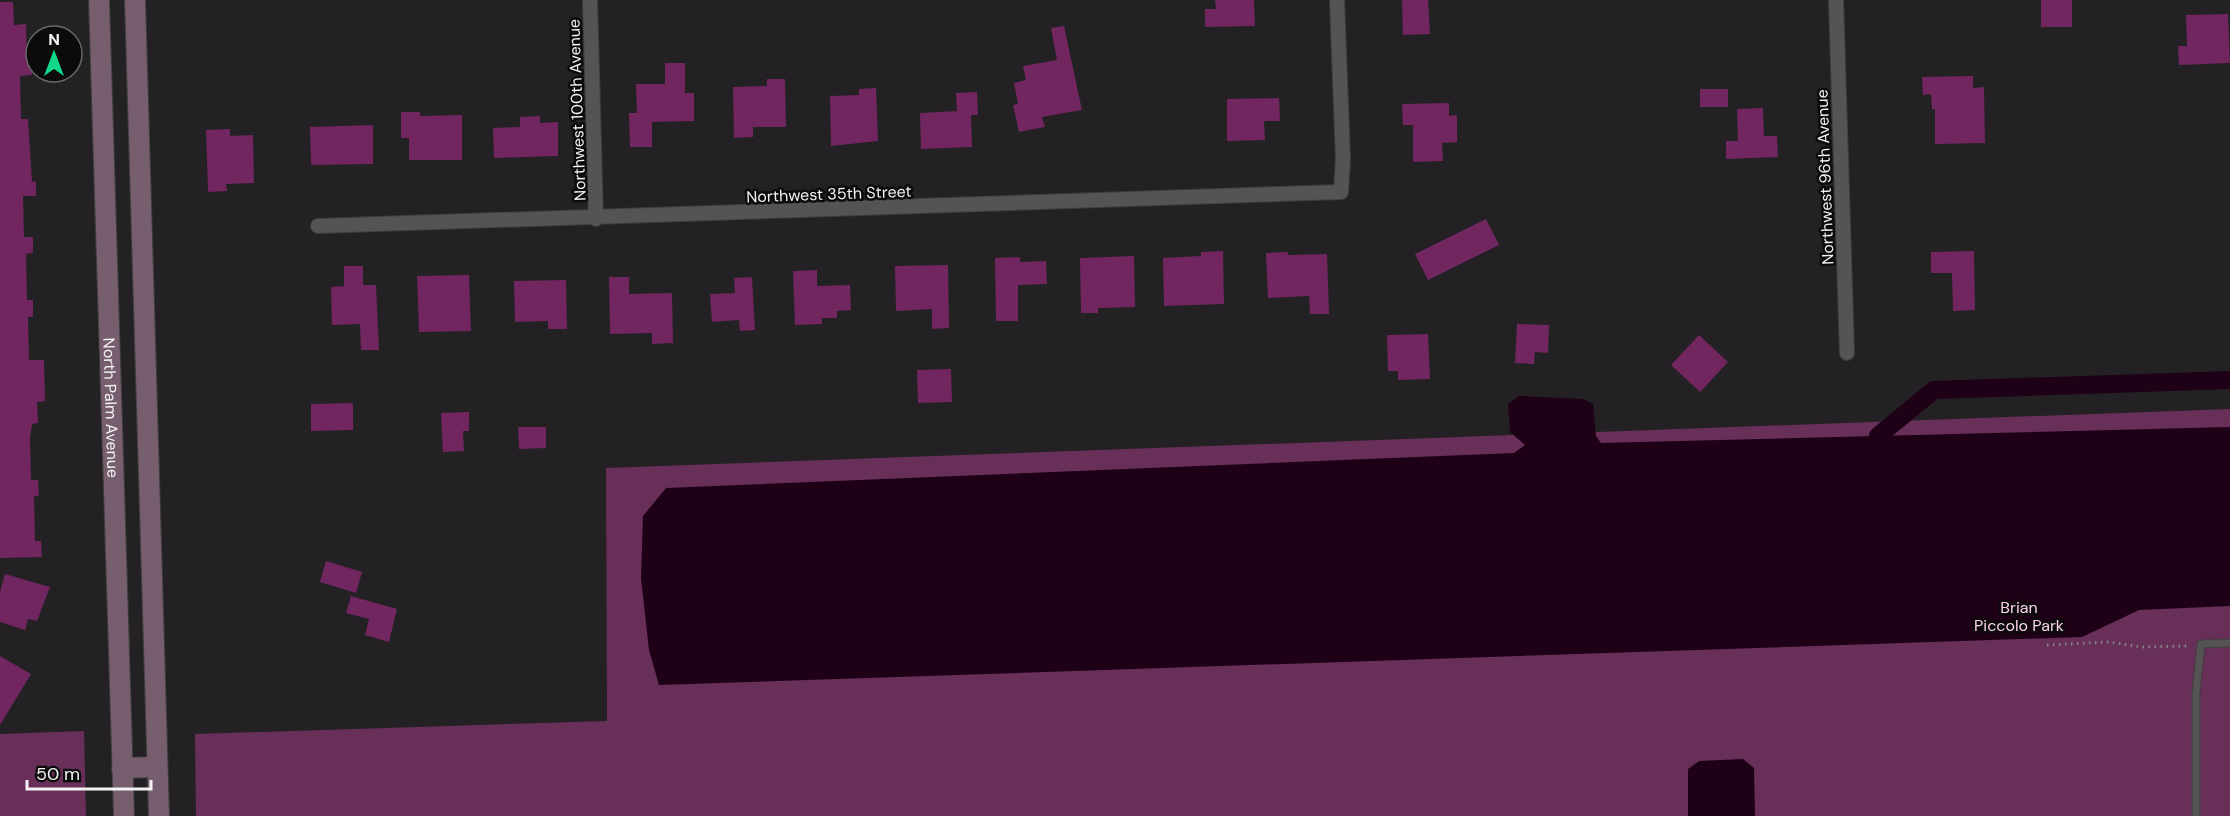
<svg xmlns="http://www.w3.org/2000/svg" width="2230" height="816" font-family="'DM Sans',sans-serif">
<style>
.green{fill:#682f59}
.water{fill:#1e0017}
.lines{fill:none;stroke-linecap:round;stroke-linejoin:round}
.canal{stroke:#1e0017;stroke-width:18}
.building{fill:#712660}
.service-casing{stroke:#403e3f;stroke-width:9}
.minor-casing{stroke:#403e3f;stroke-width:16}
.secondary-casing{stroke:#403e3f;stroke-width:22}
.path{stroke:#868486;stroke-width:3;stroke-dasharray:1.5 4.5;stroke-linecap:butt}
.service{stroke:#565355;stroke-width:7}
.minor{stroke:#565355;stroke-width:14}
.secondary{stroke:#765e6f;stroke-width:20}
.labels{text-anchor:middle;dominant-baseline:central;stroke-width:5;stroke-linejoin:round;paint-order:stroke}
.street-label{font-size:16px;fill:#f4f3f4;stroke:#0c0b0c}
.park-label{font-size:16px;fill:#fed2f0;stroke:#0c0b0c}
</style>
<rect width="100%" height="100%" fill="#232123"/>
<!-- green -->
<path class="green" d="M2230 409V816H196L195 734 607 721 606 468Z
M84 731 86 816H0V734Z"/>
<!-- water -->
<path class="water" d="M1519 396 1583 399 1593 404 1596 436 1601 443 2230 427V606L2139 610 2082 637 659 685 649 650 641 578 643 516 666 488 1514 453 1525 445 1510 432 1508 404Z
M1743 759 1754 768 1755 816H1688V769L1699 761Z"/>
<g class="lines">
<!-- canal -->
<path class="canal" d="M1878 436 1934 390 2230 380"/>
</g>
<!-- building -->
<path class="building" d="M1215 0H1254L1255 26 1205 27V9H1216Z
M1402 0H1428L1430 34 1403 35Z
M2041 0H2072V27H2041Z
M0 2H13L14 25 26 24 27 61H32V75L20 76 21 119H28L32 182 36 181V196H23L24 237H33V253L26 254 27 300H33V317H28L29 360H44L45 401 37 402 38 423 32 424 30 437 31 480H38L39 496H34L35 541H41L42 557 0 558Z
M2228 14 2230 63 2179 65 2178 46H2187L2186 15Z
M1064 26 1082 110 1042 117 1045 127 1019 132 1013 105 1018 104 1014 83 1026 80 1023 66 1057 60 1051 28Z
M665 63H685V93H694V121L652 122V147H630L629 113H637L636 84H665Z
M1973 76V88L1984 87 1985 143 1935 144V109H1932L1931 94 1923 95 1922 77Z
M767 79H785L786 127H753V137L734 138 733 87 767 86Z
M876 88 878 141 831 146 830 96 859 95V89Z
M1700 89H1728V107H1700Z
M977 92 978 115H971L972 147 921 149 920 113 957 111 956 93Z
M1279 98 1280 121H1264L1265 140 1227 141V99Z
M1449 103V116L1457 115V142L1442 143 1443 161 1413 162V125H1403L1402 104Z
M1763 108 1764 136H1777L1778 157 1726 159V141H1738L1737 109Z
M401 112H420V116L462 115V160H409V138H401Z
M540 116V123L558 122V156L494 158 493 128 520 127V117Z
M373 125V164L311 165 310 127Z
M230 129V136L253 135 254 183 226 184 227 191 208 192 206 130Z
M1486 219 1499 245 1428 280 1415 254Z
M1223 251 1224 304 1164 306 1163 258 1201 256V252Z
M1974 251 1975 310 1953 311 1952 273H1931V252Z
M1288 252V255L1327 254 1329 314H1310L1309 296 1268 298 1266 253Z
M1134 256 1135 307 1098 308V313H1081L1080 258Z
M1020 257V262L1046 261 1047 284 1018 285V321H996L995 258Z
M948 265 949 328 932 329V309L896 311 895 266Z
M344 266H363V285H376L379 350H361L360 324 332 325 331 287 344 286Z
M817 270V286L850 285 851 310 837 311V318H822V324L795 325 793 271Z
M469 275 471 331 419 332 417 276Z
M609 277H629V294L672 293 673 343 652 344V333L610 334Z
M752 277 755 330 740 331 739 320 712 322 710 294 735 293 734 278Z
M566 280 567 329H548V321L515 322 514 281Z
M1517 324 1549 325 1548 353 1535 352 1534 364 1515 363Z
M1428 334 1430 379 1398 380V371H1388L1387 335Z
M1699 335 1728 362 1700 392 1671 365Z
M951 369 952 402 918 403 917 370Z
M353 403V430L311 431V404Z
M469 412V431H463L464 451 443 452 441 413Z
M518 427H546V448L519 449Z
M326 561 362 572 356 593 320 582Z
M5 574 50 587 37 621 28 619 25 630 0 622V592Z
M351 596 397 609 389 642 365 635 369 619 346 613Z
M0 656 31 674 0 725Z"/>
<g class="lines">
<defs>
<path id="service" d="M2196 816V692L2201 644 2230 643"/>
<path id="minor" d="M590 0 596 219
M1836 0 1847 353
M318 226 1341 192 1343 159 1337 0"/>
<g id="secondary">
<path id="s1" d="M99 0 124 816"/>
<path d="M135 0 159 816"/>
<path d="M122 768 157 767"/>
</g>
</defs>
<!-- service casing -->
<use href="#service" class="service-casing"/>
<!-- minor casing -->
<use href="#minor" class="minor-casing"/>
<!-- secondary casing -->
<use href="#secondary" class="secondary-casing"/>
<!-- path -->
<path class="path" d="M2047 645 2108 642 2142 647 2189 646"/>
<!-- service -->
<use href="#service" class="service"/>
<!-- minor -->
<use href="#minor" class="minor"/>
<!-- secondary -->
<use href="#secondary" class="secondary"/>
</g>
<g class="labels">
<!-- street labels -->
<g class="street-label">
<text transform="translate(577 110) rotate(-92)">Northwest 100th Avenue</text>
<text transform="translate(1825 177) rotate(-92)">Northwest 96th Avenue</text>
<text transform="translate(829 194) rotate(-2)">Northwest 35th Street</text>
<text stroke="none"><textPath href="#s1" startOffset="408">North Palm Avenue</textPath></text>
</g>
<!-- park labels -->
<g class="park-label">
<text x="2019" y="607">Brian<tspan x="2019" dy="18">Piccolo Park</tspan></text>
</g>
</g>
<!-- north arrow -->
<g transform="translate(54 54)"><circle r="28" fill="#0c0b0c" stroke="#696869" stroke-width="1.5"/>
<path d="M0-4.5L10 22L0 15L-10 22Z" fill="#12d98a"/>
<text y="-9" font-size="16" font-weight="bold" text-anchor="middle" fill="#f4f3f4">N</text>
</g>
<!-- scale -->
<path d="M27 780v9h124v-9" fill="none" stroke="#f4f3f4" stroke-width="3"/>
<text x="36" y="780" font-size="18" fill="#f4f3f4" stroke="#0c0b0c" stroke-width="4.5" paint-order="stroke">50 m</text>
</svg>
